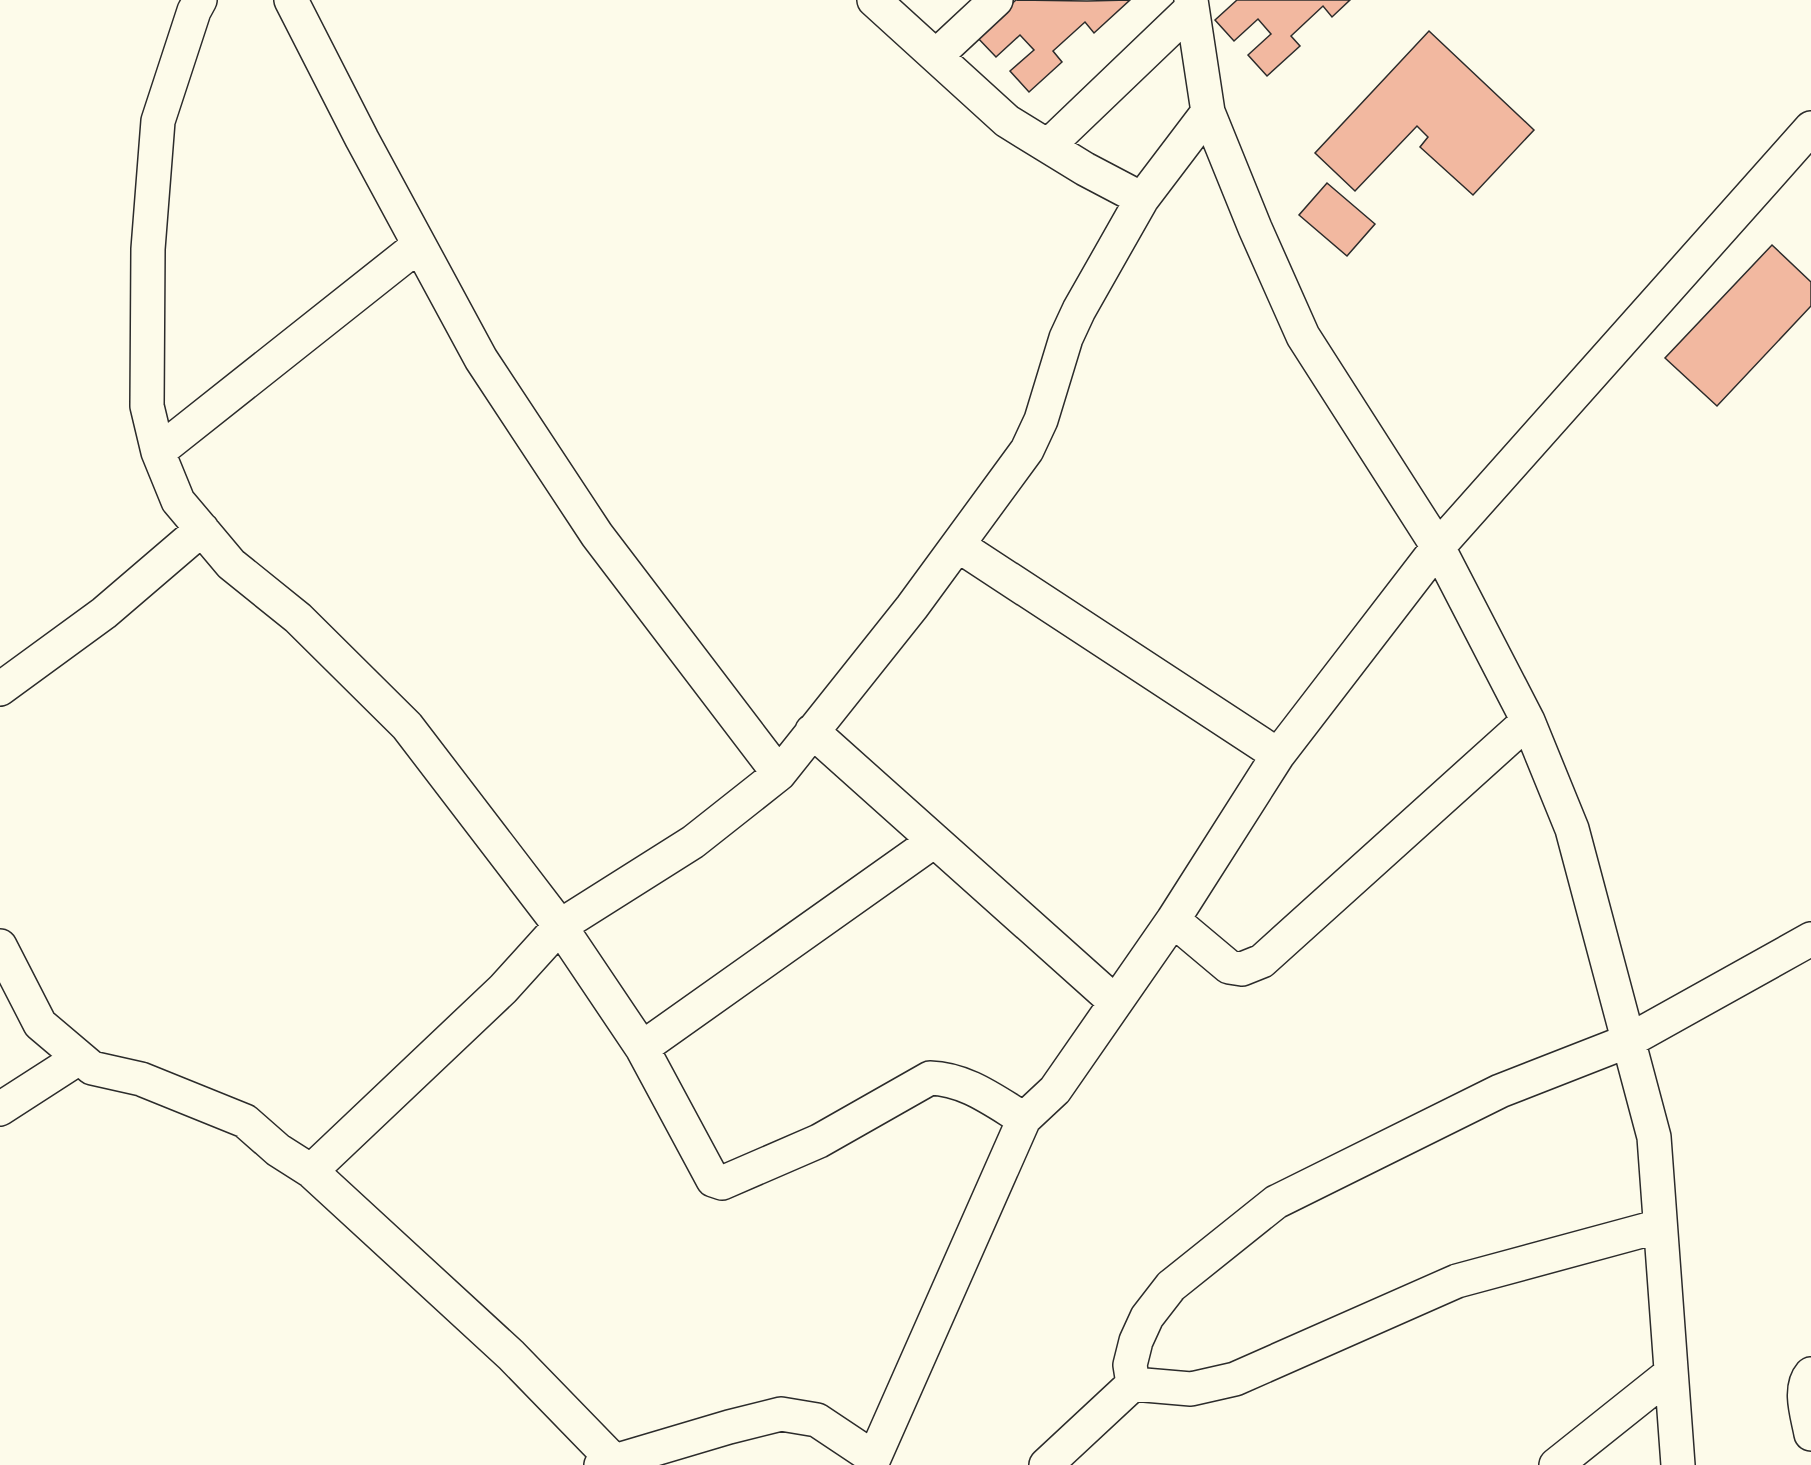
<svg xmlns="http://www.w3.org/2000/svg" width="1811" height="1465" font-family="'Space Grotesk',sans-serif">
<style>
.building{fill:#f2b8a0;stroke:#2b2b2b;stroke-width:1.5}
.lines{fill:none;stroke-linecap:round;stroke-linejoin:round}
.minor-casing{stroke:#2b2b2b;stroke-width:36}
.minor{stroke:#fdfbea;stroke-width:33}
</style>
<rect width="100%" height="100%" fill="#fdfbea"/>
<!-- building -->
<path class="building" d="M1016 0 1087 1 1130 0 1094 33 1085 22 1053 51 1062 62 1029 92 1010 71 1034 50 1020 35 996 57 976 36Z
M1237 0H1350L1332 17 1323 6 1291 36 1300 46 1267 76 1248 55 1271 34 1258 19 1234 41 1215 20Z
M1429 31 1534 130 1473 195 1420 147 1428 137 1417 126 1355 191 1315 153Z
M1327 183 1375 224 1347 256 1299 215Z
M1772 245 1811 282V306L1717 406 1665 358Z"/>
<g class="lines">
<defs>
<path id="minor" d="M200 0 194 11 158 121 148 249 147 406 158 452 178 501 231 564 298 618 407 726 560 926 642 1048 713 1180 722 1183 819 1141 930 1078C966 1079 994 1101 1024 1119
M291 0 362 139 481 359 597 535 779 774
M874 0 1007 121 1085 169 1142 199
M1191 0 1208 112 1255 228 1303 336 1438 547 1528 721 1572 829 1654 1137 1678 1465
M937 55 996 0
M1048 146 1192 8
M158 452 419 245
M959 546 1278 755
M0 689 104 613 202 529
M812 731 1115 1002
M1173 920 1229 967 1242 969 1262 961 1528 721
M0 946 40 1024 92 1068 141 1079 245 1121 278 1150 311 1171 511 1355 614 1461
M642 1048 934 841
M0 1109 79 1058
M311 1171 503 989 560 926 693 842 779 774 912 607 1027 450 1041 420 1066 338 1079 310 1142 199 1208 112
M1811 1374C1798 1389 1808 1417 1811 1434
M1133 1384 1130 1365 1136 1341 1147 1317 1171 1286 1276 1202 1500 1091 1628 1041 1811 939
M1133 1384 1191 1389 1235 1379 1457 1281 1660 1226
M601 1465 729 1427 781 1414 817 1420 874 1458
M871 1465 1024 1119 1055 1090 1173 920 1278 755 1438 547 1811 128
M1046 1465 1133 1384
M1556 1465 1670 1374"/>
</defs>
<!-- minor casing -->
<use href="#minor" class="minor-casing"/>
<!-- minor -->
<use href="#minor" class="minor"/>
</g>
</svg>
